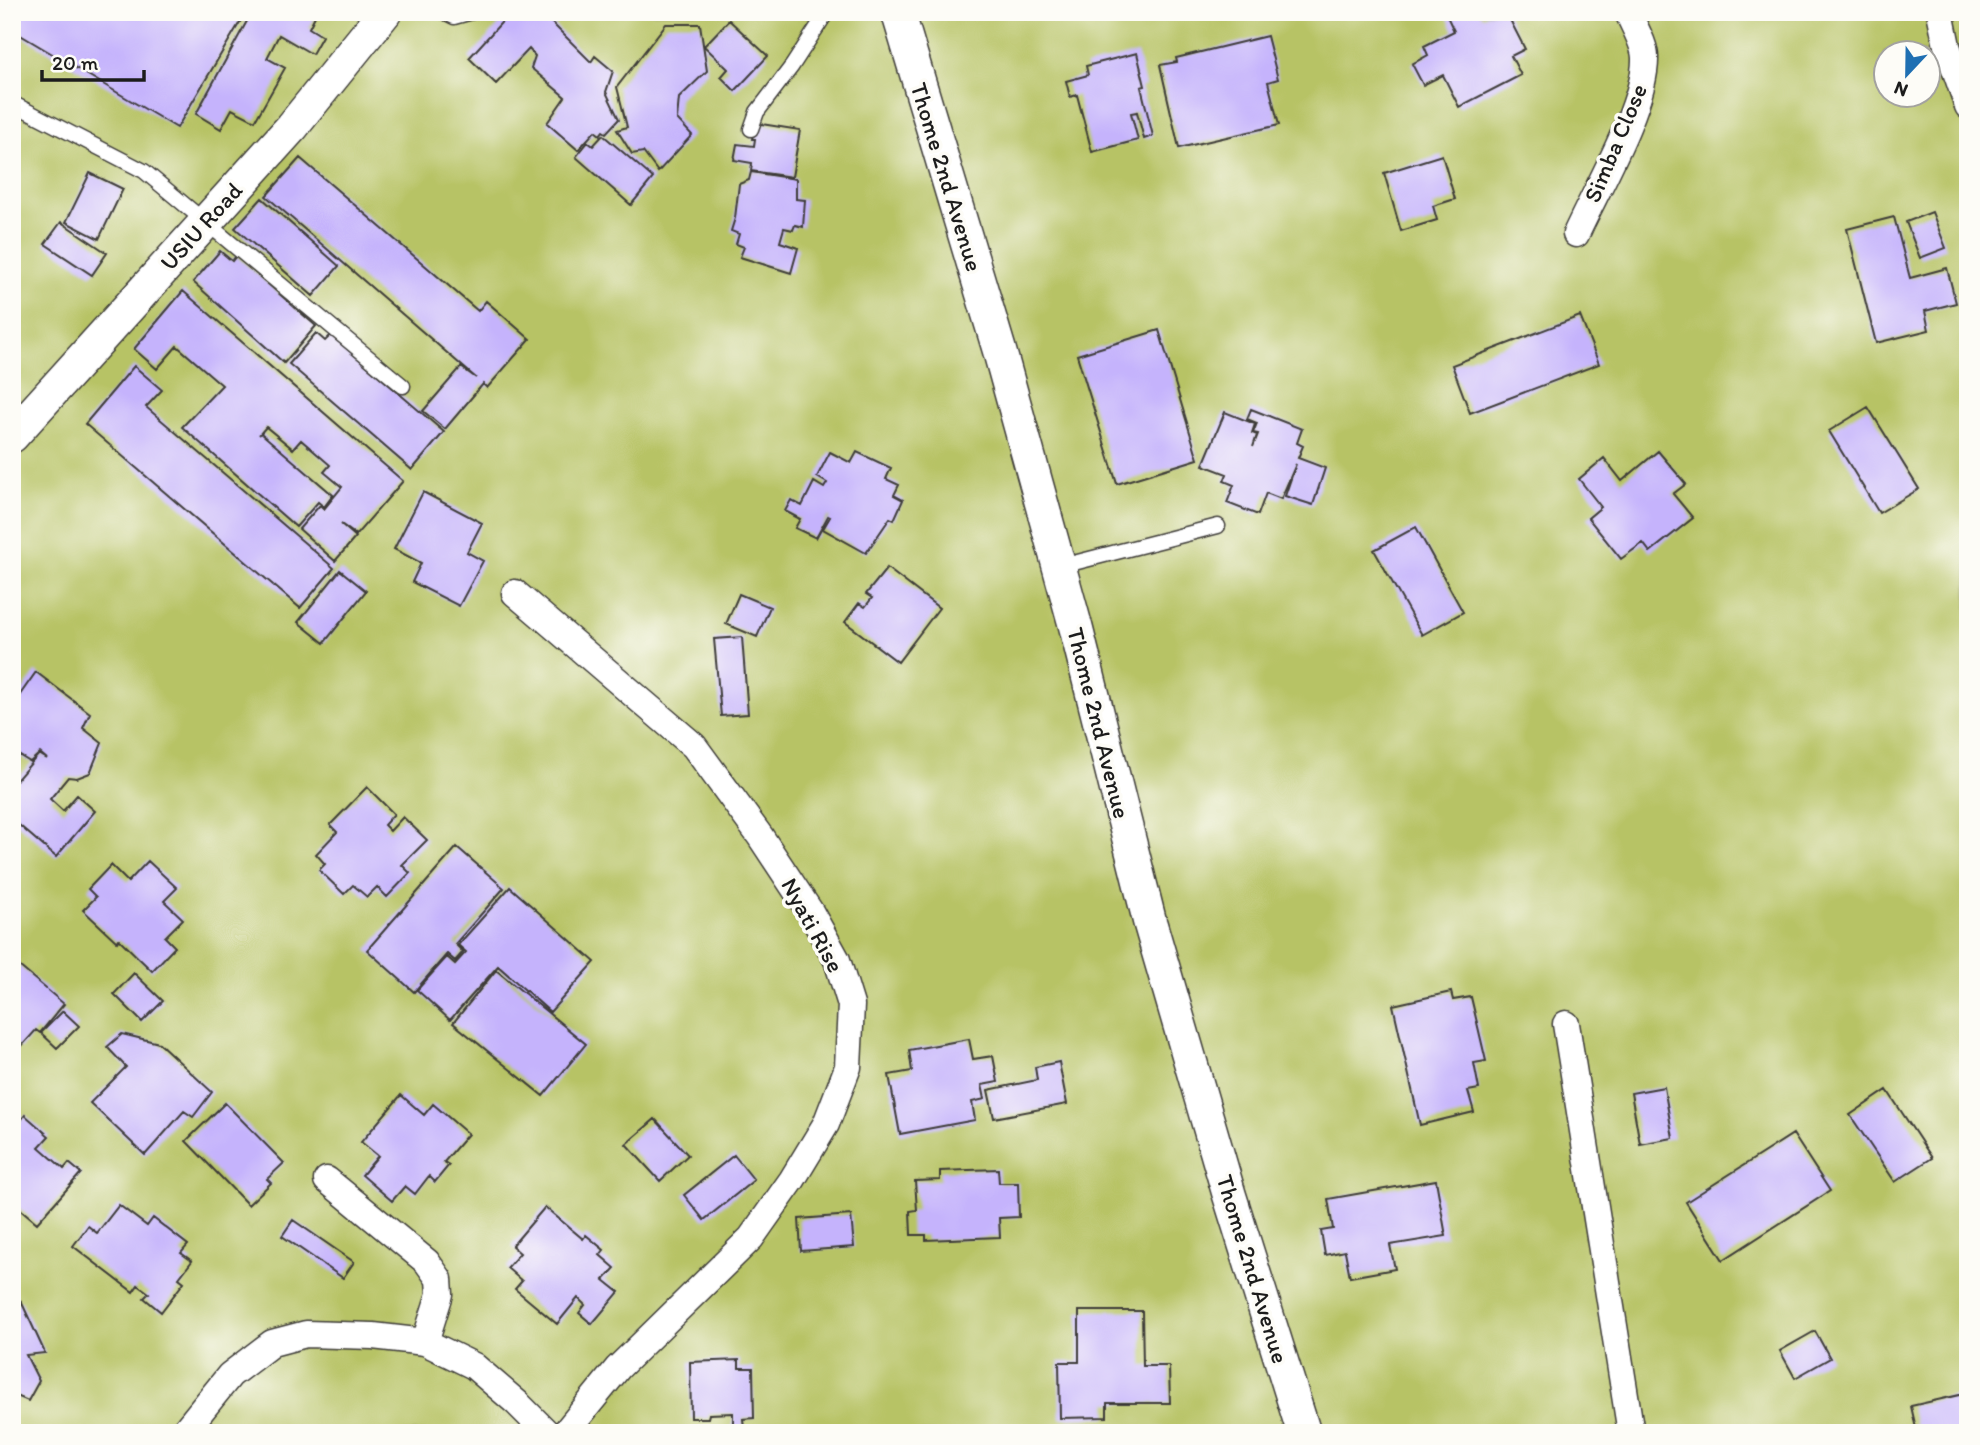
<svg xmlns="http://www.w3.org/2000/svg" width="1980" height="1445" font-family="Itim,sans-serif">
<style>
.green{fill:#b7c365;stroke:#6a7040;stroke-width:2;fill-rule:evenodd}
.building{fill:#c5b3fc}
.lines{fill:none;stroke-linecap:round;stroke-linejoin:round}
.service-casing{stroke:#3d3b38;stroke-width:17}
.minor-casing{stroke:#3d3b38;stroke-width:29}
.tertiary-casing{stroke:#3d3b38;stroke-width:36}
.service{stroke:#fff;stroke-width:14}
.minor{stroke:#fff;stroke-width:26}
.tertiary{stroke:#fff;stroke-width:33}
.labels{text-anchor:middle;dominant-baseline:central;stroke-width:7;stroke-linejoin:round;paint-order:stroke}
.street-label{font-size:24px;fill:#1c1c1c;stroke:#fdfcf7}
</style>
<rect width="100%" height="100%" fill="#fdfcf7"/>
<filter id="ink" filterUnits="userSpaceOnUse"><feTurbulence type="fractalNoise" baseFrequency=".0143" numOctaves="2"/><feDisplacementMap in="SourceGraphic" scale="14" xChannelSelector="R" yChannelSelector="G"/><feConvolveMatrix kernelMatrix="1 2 1 2 8 2 1 2 1" color-interpolation-filters="sRGB"/></filter>
<filter id="wash" filterUnits="userSpaceOnUse"><feTurbulence type="fractalNoise" baseFrequency=".00686" numOctaves="4" result="noise"/><feDisplacementMap in="SourceGraphic" scale="28" xChannelSelector="R" yChannelSelector="G"/><feGaussianBlur stdDeviation="1.57" result="paint"/><feColorMatrix in="noise" values="0 0 0 0 0 0 0 0 0 0 0 0 0 0 0 0 0 1.4 0 .05"/><feComposite in="paint" operator="in"/></filter>
<g filter="url(#wash)">
<rect width="100%" height="100%" fill="#f5ebd6"/>
<!-- green -->
<path class="green" d="M12 12H1968V1433H12ZM1885 52H1927V94H1885Z"/>
<g id="blocks">
<!-- building -->
<path class="building" d="M16 12H246L177 128 12 30V18Z
M252 12H317L309 28 322 36 312 54 279 35 267 58 285 68 255 121 232 109 221 129 196 114Z
M1445 12H1479L1482 17 1491 12H1506L1525 49 1511 56 1521 75 1459 107 1443 75 1423 85 1412 64 1428 55 1424 46 1454 31Z
M542 13 591 62 595 56 613 71 606 92 619 119 606 133 603 131 600 135 595 131 578 150 547 123 565 97 531 68 535 56 529 49 496 84 469 58 509 14Z
M729 20 768 56 735 91 721 77 728 69 704 46Z
M666 24H700L707 71 679 98 677 119 692 135 658 172 643 152 632 154 617 130 627 127 617 87Z
M1267 36 1278 79 1268 82 1279 125 1179 148 1160 65 1177 62 1176 58Z
M1137 53 1145 86 1141 87 1153 136 1144 139 1137 112 1131 113 1138 140 1092 152 1077 95 1070 97 1066 81 1088 75 1086 66Z
M755 123 800 130 792 177 751 171 752 163 734 160 737 144 754 146 755 139H752Z
M603 135 653 178 631 205 576 157 588 142 593 146Z
M1442 155 1455 199 1433 206 1437 220 1401 231 1384 173Z
M300 158 478 311 486 301 530 339 487 388 483 384 445 429 423 411 461 367 476 378 266 196Z
M751 172 796 179V199L805 200 803 227 795 225 793 230 784 228 780 242 798 248 791 273 740 257 744 247 736 244 739 234 731 231 735 218 739 184 749 180Z
M90 173 123 189 99 239 66 222Z
M262 198 339 266 313 296 235 228Z
M1932 212 1946 248 1920 258 1906 222Z
M1894 217 1910 278 1947 268 1956 303 1925 311 1929 330 1876 343 1847 229Z
M61 222 107 253 92 275 45 244Z
M220 251 232 261 236 256 316 326 284 363 193 282Z
M183 291 403 481 356 535 341 524 356 537 335 561 299 529 320 505 324 509 342 487 324 472 330 465 301 440 293 449 266 427 259 435 261 433 333 495 324 507 318 502 296 527 182 427 222 385 177 346 157 369 134 349Z
M1580 316 1599 364 1470 413 1452 365Z
M1159 330 1198 459 1117 484 1077 355Z
M316 333 325 341 331 335 444 432 412 470 289 364Z
M134 366 162 390 146 407 334 568 300 608 85 424Z
M1868 407 1919 489 1879 513 1829 431Z
M1251 409 1302 429 1297 443 1303 446 1298 458 1325 468 1313 505 1285 496 1296 464 1281 499 1266 493 1258 515 1227 503 1234 485 1224 481 1227 474 1203 465 1225 412 1255 424 1252 433 1257 435 1253 447 1258 434 1253 433 1257 423 1247 419Z
M1658 451 1686 484 1673 494 1693 518 1650 552 1643 543 1621 559 1588 518 1601 507 1579 479 1604 458 1622 481Z
M830 452 851 463 857 452 891 468 886 479 899 485 894 495 903 500 894 520 890 518 866 553 823 529 830 517 828 516 816 538 795 528 800 519 785 511 791 500 802 506 814 482 824 488 827 483 817 477Z
M423 492 482 523 467 552 483 561 459 606 412 582 421 563 394 549Z
M1416 527 1463 612 1422 635 1374 550Z
M887 568 939 608 898 662 845 622 859 603 865 607 872 598 866 594Z
M340 570 366 591 324 643 298 622Z
M739 594 770 607 757 637 726 624Z
M742 637 748 714 721 716 714 639Z
M36 672 90 713 83 728 102 743 90 773 77 778 68 777 50 799 63 811 77 795 95 811 56 857 12 819V785L39 754 47 759 40 753 30 762 12 751V706Z
M367 787 394 814 384 825 390 831 403 817 427 840 402 865 410 873 387 897 377 887 367 897 353 885 344 894 319 870 325 864 316 854 337 832 330 825Z
M457 847 504 888 455 944 463 952 455 961 447 954 414 992 367 950Z
M148 861 177 888 164 901 183 919 165 937 175 947 152 971 119 939 117 942 83 910 96 897 88 889 111 865 128 882Z
M510 887 595 962 550 1012 498 966 450 1020 417 990 447 957 455 964 466 952 458 945Z
M12 960 64 1004 40 1033 36 1030 20 1048 12 1042Z
M496 970 586 1044 543 1096 453 1023Z
M134 973 163 1001 142 1022 114 994Z
M1451 992 1453 1000 1471 997 1486 1061 1474 1063 1479 1089 1468 1091 1474 1112 1420 1125 1393 1005Z
M63 1011 79 1026 57 1048 41 1033Z
M122 1034 159 1043 212 1092 193 1117 184 1111 145 1155 90 1103 126 1067 107 1047Z
M969 1039 973 1059 993 1056 998 1082 982 1085 985 1099 972 1102 975 1120 900 1134 889 1075 912 1071 909 1050Z
M1059 1062 1067 1104 994 1118 988 1090 1037 1080 1035 1067Z
M1664 1087 1673 1138 1640 1144 1631 1093Z
M1887 1090 1932 1158 1895 1182 1850 1115Z
M401 1095 424 1115 433 1104 468 1134 444 1162 449 1165 435 1182 429 1176 415 1194 405 1186 392 1201 362 1175 378 1156 361 1142Z
M225 1103 284 1163 267 1179 271 1183 248 1205 186 1141Z
M25 1115 49 1136 39 1147 64 1169 69 1163 81 1173 37 1223 12 1202 16 1194 12 1191V1121L17 1125Z
M655 1119 688 1155 660 1181 626 1144Z
M1793 1134 1830 1191 1723 1260 1686 1202Z
M734 1155 754 1180 704 1220 684 1195Z
M998 1169 999 1183H1018L1019 1217 999 1218 1000 1237 926 1240V1235H911L910 1211 917 1210 915 1181 940 1180V1171Z
M1436 1180 1446 1236 1390 1245 1395 1269 1350 1277 1345 1251 1325 1255 1321 1231 1333 1229 1328 1199Z
M119 1205 147 1226 153 1218 188 1245 181 1253 192 1261 179 1278 184 1282 161 1312 144 1298 149 1293 138 1285 133 1292 73 1246 88 1226 97 1233Z
M545 1207 583 1239 586 1235 604 1250 600 1255 615 1268 604 1280 619 1292 592 1324 579 1313 585 1305 578 1298 557 1324 515 1289 522 1281 507 1268 520 1253 512 1246Z
M851 1215 854 1247 801 1251 799 1219Z
M293 1220 354 1262 343 1278 282 1236Z
M21 1301 45 1353 26 1355 39 1381 28 1401 12 1394V1306Z
M1079 1311H1142L1143 1366H1169L1170 1403H1107V1417L1060 1418 1059 1362H1079Z
M1815 1331 1830 1358 1795 1378 1780 1351Z
M739 1360V1368H753L754 1418 743 1419 744 1428 733 1429V1413L709 1414 708 1418H691L690 1362Z
M1968 1393V1433H1917L1911 1406Z
M1165 1428V1433H1100V1431Z"/>
</g>
</g>
<g filter="url(#ink)">
<use href="#blocks" fill-opacity="0" stroke="#3d3b38" stroke-width="2"/>
<g class="lines">
<defs>
<path id="service" d="M444 12 454 17 472 12
M12 103 144 171 403 386
M751 129 757 112 792 66 827 12
M1058 567 1218 526"/>
<path id="minor" d="M1940 12 1947 46 1968 106
M1576 234C1596 190 1646 104 1645 58 1645 44 1633 25 1628 12
M515 593 694 746 760 836 811 913 837 960 851 1005 848 1067 826 1124 792 1180 751 1238 618 1368 565 1433
M1566 1024 1631 1433
M327 1180 427 1262 439 1279 440 1294 425 1342
M183 1433 230 1375 272 1343 306 1334 373 1336 425 1342 474 1366 517 1403 547 1433"/>
<path id="tertiary" d="M898 12 999 349 1076 628 1150 923 1229 1194 1304 1433
M12 436 292 127 385 12"/>
</defs>
<!-- service casing -->
<use href="#service" class="service-casing"/>
<!-- minor casing -->
<use href="#minor" class="minor-casing"/>
<!-- tertiary casing -->
<use href="#tertiary" class="tertiary-casing"/>
<!-- service -->
<use href="#service" class="service"/>
<!-- minor -->
<use href="#minor" class="minor"/>
<!-- tertiary -->
<use href="#tertiary" class="tertiary"/>
</g>
</g>
<g class="labels">
<!-- street labels -->
<g class="street-label">
<text transform="translate(1615 143) rotate(-67)">Simba Close</text>
<text transform="translate(947 177) rotate(73)">Thome 2nd Avenue</text>
<text transform="translate(201 226) rotate(-48)">USIU Road</text>
<text transform="translate(1099 723) rotate(76)">Thome 2nd Avenue</text>
<text transform="translate(813 925) rotate(61)">Nyati Rise</text>
<text transform="translate(1253 1269) rotate(73)">Thome 2nd Avenue</text>
</g>
</g>
<!-- margin -->
<rect width="1980" height="1445" fill="none" stroke="#fdfcf7" stroke-width="42"/>
<!-- north arrow -->
<g transform="translate(1907 74) rotate(202)"><circle r="33" fill="#fdfcf7" stroke="#a3a29f" stroke-width="2"/>
<path d="M0-5L12 26L0 18L-12 26Z" fill="#1f6fb2"/>
<text y="-10" font-size="19" font-weight="bold" text-anchor="middle" fill="#1c1c1c">N</text>
</g>
<!-- scale -->
<path d="M42 70v10h102v-10" fill="none" stroke="#1c1c1c" stroke-width="3.5"/>
<text x="52" y="70" font-size="21" fill="#1c1c1c" stroke="#fdfcf7" stroke-width="5" paint-order="stroke">20 m</text>
</svg>
